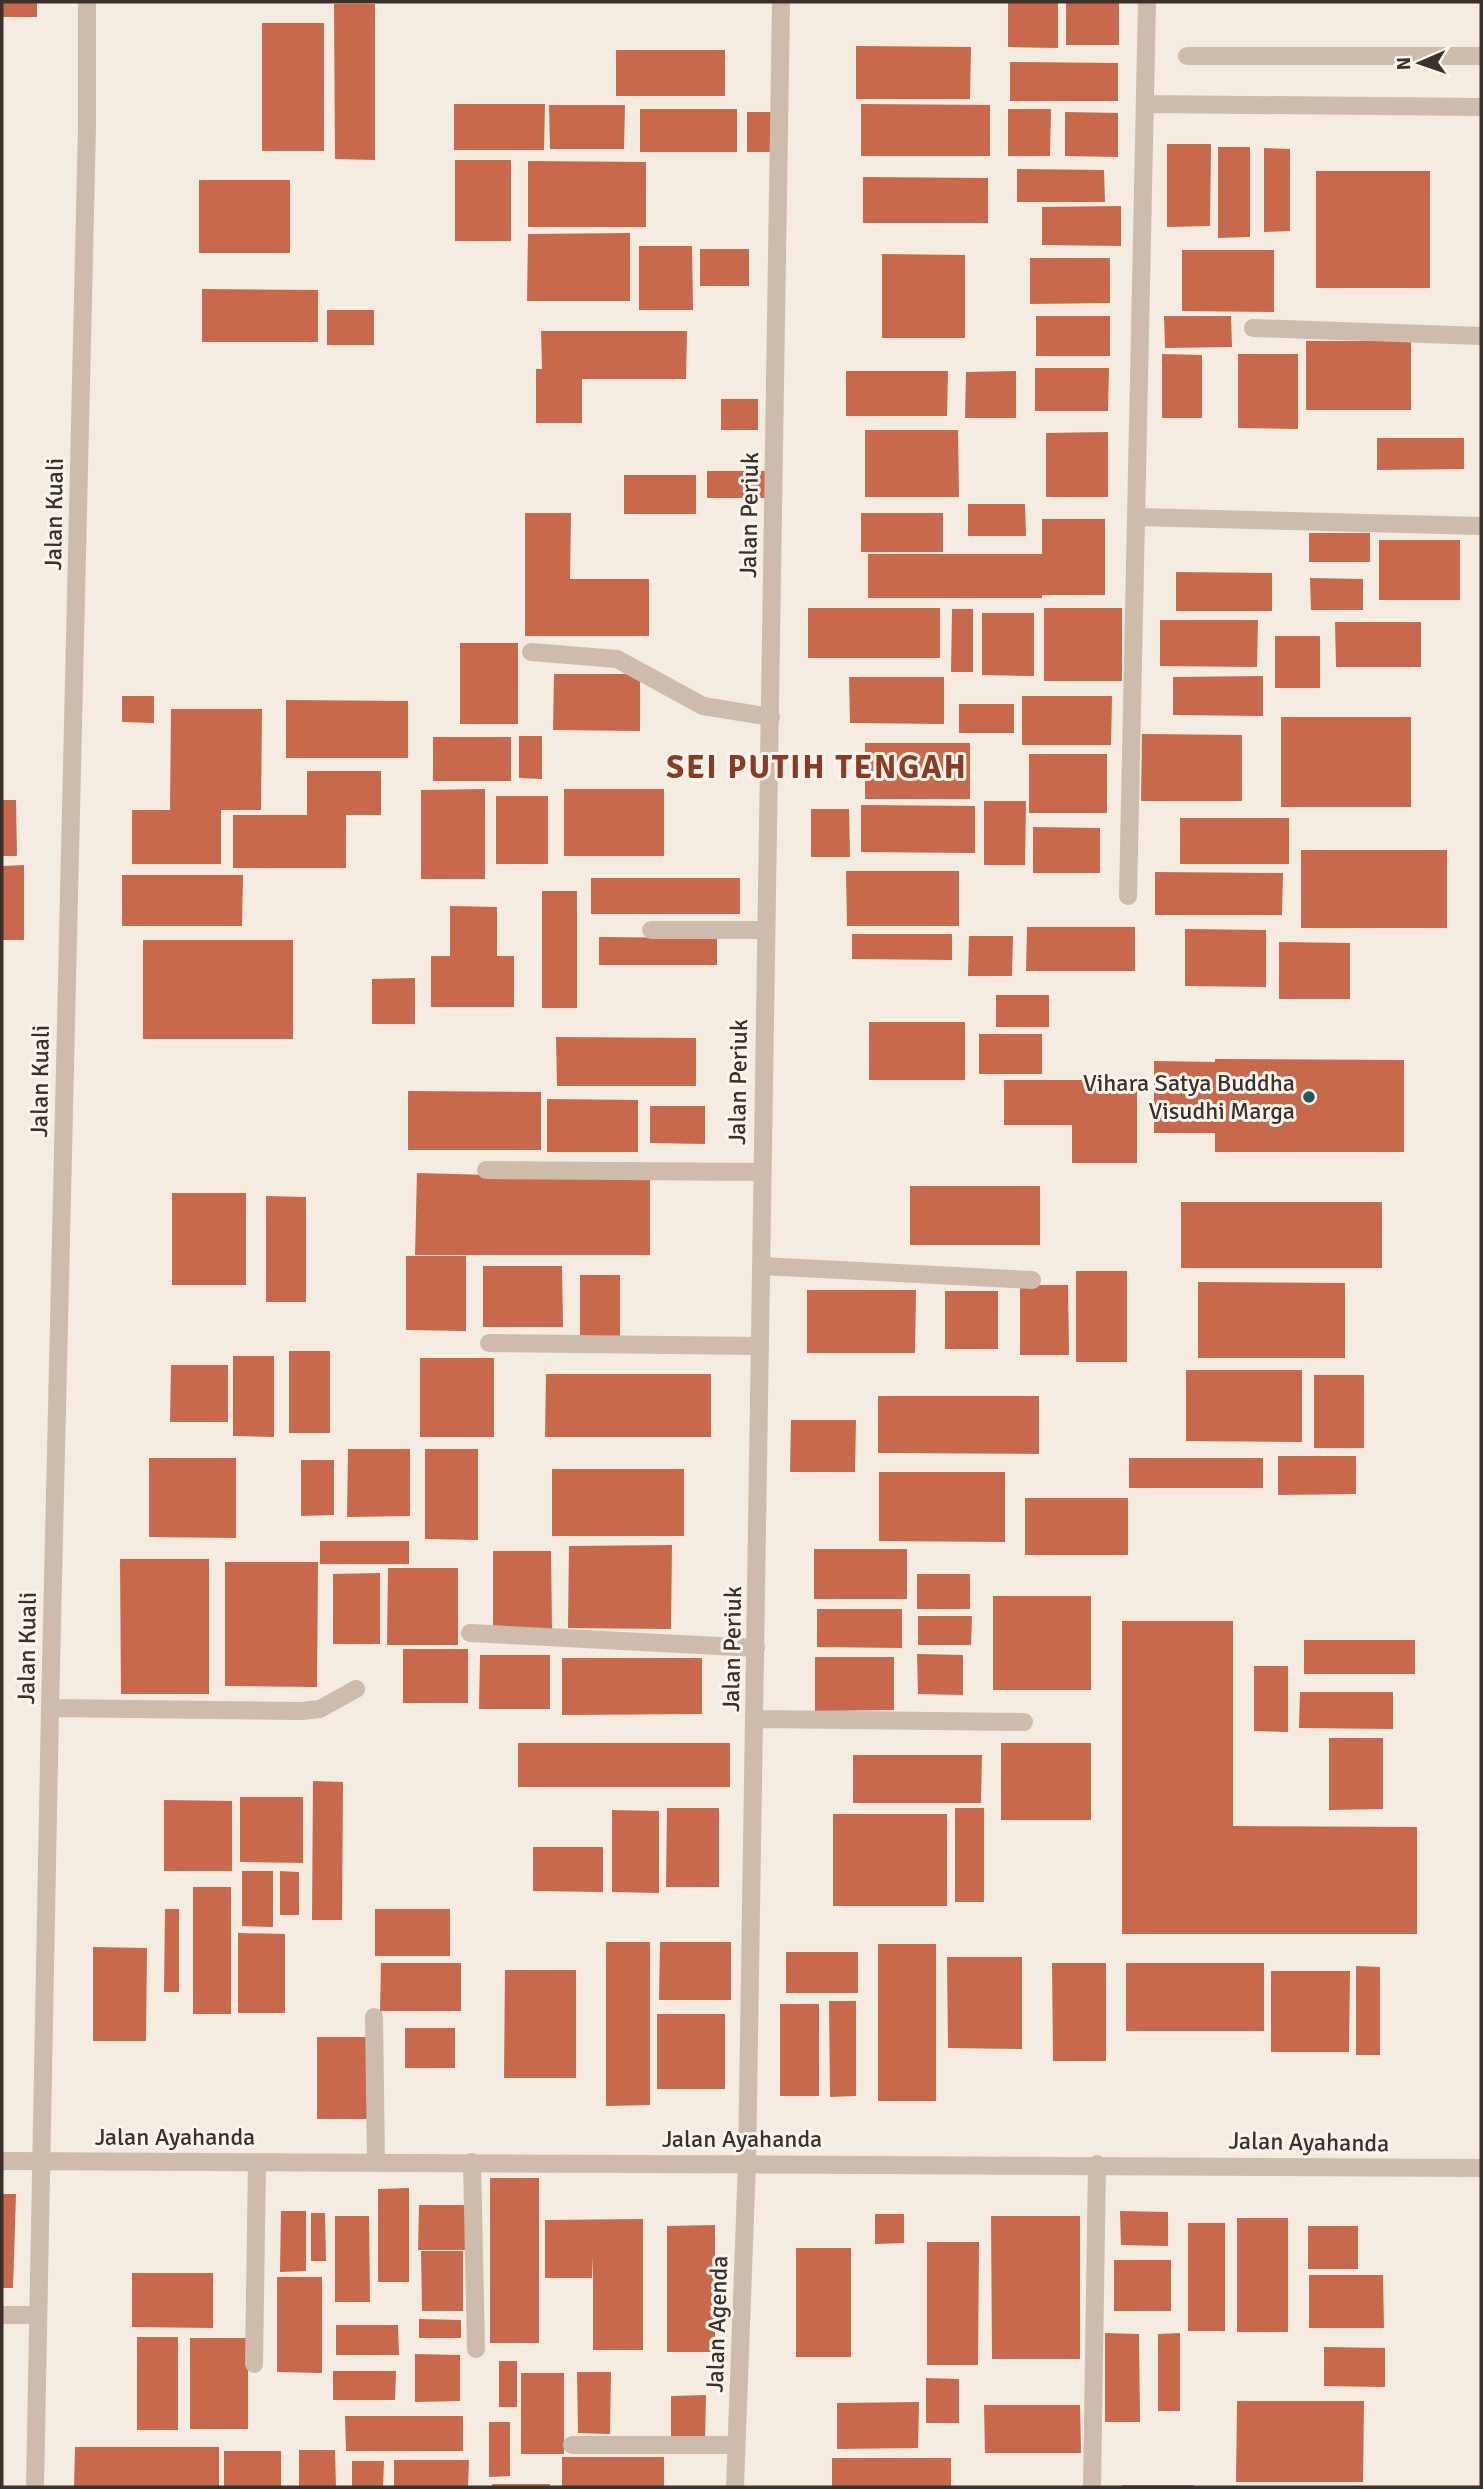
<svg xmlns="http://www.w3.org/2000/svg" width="1483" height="2489" font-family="Signika,sans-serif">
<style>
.building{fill:#c8694b}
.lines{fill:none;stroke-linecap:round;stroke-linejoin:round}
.service{stroke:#cdbbac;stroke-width:18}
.minor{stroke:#cdbbac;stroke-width:18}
.tertiary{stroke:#cdbbac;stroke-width:18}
.poi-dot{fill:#1f5a5e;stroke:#fbf5ee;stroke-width:2.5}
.labels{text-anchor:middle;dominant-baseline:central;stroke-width:6;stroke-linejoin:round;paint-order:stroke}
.street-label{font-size:24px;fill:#3b302b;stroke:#fbf5ee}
.poi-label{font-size:24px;fill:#3b302b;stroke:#fbf5ee;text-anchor:end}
.district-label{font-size:32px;font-weight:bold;letter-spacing:2px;fill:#8c3b22;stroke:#fbf5ee}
</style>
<rect width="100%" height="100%" fill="#f4ebe1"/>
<!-- building -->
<path class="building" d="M2 2H37V17H2Z
M1008 2H1058V48L1008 47Z
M1066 3H1119V45H1066Z
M334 4H375V160L335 159Z
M262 23H324V151H262Z
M856 46 971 47 970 99H856Z
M616 50H725V96H616Z
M1010 62 1118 63V101H1010Z
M454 104H545L544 150H454Z
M861 104 990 105V156H861Z
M549 105H625L624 149H550Z
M640 109H737V152H640Z
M1008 109H1051L1050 156H1008Z
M747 112H771V152H747Z
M1065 112 1118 113V157L1065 156Z
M1167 144H1211L1210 226 1167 227Z
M1218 147H1250V237L1218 238Z
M1264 148 1290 149V231L1264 232Z
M455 160H511V241H455Z
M528 161 646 162V227H528Z
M1017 169 1104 170 1105 202H1017Z
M1316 171H1430V288H1316Z
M863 177 988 178V223H863Z
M199 180H290V253H199Z
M1121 206V246L1042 245V207Z
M630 233V301H527L528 234Z
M639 246H692L693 310H639Z
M700 249H749V286H700Z
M1182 250H1274V312L1182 311Z
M882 254 965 255V338H882Z
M1030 258H1110V303L1030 304Z
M202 289 318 290V342H202Z
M327 310H374V345H327Z
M1036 316H1110V356H1036Z
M1164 316H1231L1232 347 1165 348Z
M541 331H687L686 379H582V423H536V369H542Z
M1306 341H1411V410H1306Z
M1162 354 1202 355V418H1162Z
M1238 354H1298V429L1238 428Z
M1035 368H1109L1108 411H1035Z
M846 371H948L947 416H846Z
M1016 371V418H965L966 372Z
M721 399H758V430H721Z
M865 430H958L959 497H865Z
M1108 432V497H1046V433Z
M1377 438H1464V469L1377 470Z
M707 471H765V498H707Z
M624 475H696V514H624Z
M968 504H1025L1026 536H968Z
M525 513H571L570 579H649V636H525Z
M861 513H943V552H861Z
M1042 519H1105V595H1042V598H868V554H1042Z
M1309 533H1370V562H1309Z
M1379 540H1460V600H1379Z
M1176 572 1272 573V611H1176Z
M1310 578 1363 579V610H1311Z
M808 608H940V658H808Z
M1044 608H1122V681H1044Z
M952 609H973V672H951Z
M982 613H1034V676L982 675Z
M1160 620H1258L1257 667 1160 666Z
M1335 622H1421V667H1336Z
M1275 636H1320V688H1275Z
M460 643H518V724H460Z
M554 674H640V731L553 730Z
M1263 676V716L1173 715V677Z
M849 677H944V724L850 723Z
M122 696H154V723L122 722Z
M1022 696H1112L1111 745H1022Z
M286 700 408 701V758H286Z
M959 704H1014V733H959Z
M171 709H262L261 810H221V864H132V810H170Z
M1281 717H1411V807H1281Z
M1142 734 1242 735V801H1141Z
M519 736H542V779L519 778Z
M433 737H511V781H433Z
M865 743H970V799H865Z
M1029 754H1107V813H1029Z
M307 771H381V815H346V868H233V815H307Z
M485 789V879H421V790Z
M564 789H664V856H564Z
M496 796H548V864H496Z
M2 800H16L17 856H2Z
M984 801H1026L1025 865H984Z
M861 805 975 806V853L861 852Z
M811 809H849L850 857H811Z
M1180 818H1289V864H1180Z
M1033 827 1100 828V873H1033Z
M1301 850H1447V928H1301Z
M24 865V940H2V866Z
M846 871H959V926H847Z
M1155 872 1283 873 1282 915H1155Z
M122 875H243L242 926H122Z
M591 878H740V914H591Z
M542 891H577V1008H542Z
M450 906 497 907V956H514V1007H431V956H450Z
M1027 927H1135V971H1026Z
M1185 929 1266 930V987L1185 986Z
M852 934H952V960L852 959Z
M969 936H1013L1012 976H968Z
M599 937 717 938V965H599Z
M143 940H293V1039H143Z
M1279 942 1350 943V999H1279Z
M415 978V1024H372V979Z
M996 995H1049V1027H996Z
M869 1022H965V1080H869Z
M979 1034H1042V1074H979Z
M556 1037 696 1038V1086H557Z
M1215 1059 1404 1060V1152H1215V1133H1154V1061L1215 1062Z
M1004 1080H1110V1090H1137V1163H1072V1125H1004Z
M408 1091 541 1092V1150H408Z
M547 1099 638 1100V1152H547Z
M650 1106H705V1144L650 1143Z
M417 1173 650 1179V1255H415Z
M910 1186H1040V1245H910Z
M172 1193H246V1285H172Z
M266 1196 306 1197V1302H266Z
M1181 1202H1382V1268H1181Z
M406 1256H466V1331L406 1330Z
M483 1266H562L563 1327H483Z
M1076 1271H1127V1362H1076Z
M580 1275H620V1343H580Z
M1198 1282 1345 1283V1358H1198Z
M1020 1285H1068L1069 1355H1020Z
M807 1290H916L915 1353H807Z
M945 1291H998V1349H945Z
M289 1351H330V1433H289Z
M233 1356H274V1437L233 1436Z
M420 1358H494V1437H420Z
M171 1365H228V1422H170Z
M1186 1370H1302V1442L1186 1441Z
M546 1374H711V1437H545Z
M1314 1375H1364V1448H1314Z
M878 1396H1039V1454L878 1453Z
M791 1420H856L855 1472H790Z
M348 1449H410V1516L347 1517Z
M425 1449H478V1540L425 1539Z
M1278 1456H1356V1494L1278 1495Z
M149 1458H236V1538L149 1537Z
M1129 1458H1263V1488H1129Z
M301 1460H334V1515L301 1516Z
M552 1469H684V1536H552Z
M879 1472H1005V1542L879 1541Z
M1025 1498H1128V1555H1025Z
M320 1541H409V1564H320Z
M672 1545 671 1629 568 1628 569 1546Z
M814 1549H907V1599H814Z
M493 1551H551L552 1630H493Z
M120 1559H209V1694H121Z
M225 1562H318L317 1687 225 1686Z
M388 1568H458V1645H387Z
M380 1573V1644H333V1574Z
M917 1574H970V1609H917Z
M993 1596H1091V1690H993Z
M817 1609H902V1648L817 1647Z
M918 1616H972L971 1645H918Z
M1122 1621H1233V1826L1417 1827V1934H1122Z
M1304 1640H1415V1674H1304Z
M403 1649H468V1703H403Z
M917 1654 963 1655V1695L918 1694Z
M480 1655H550V1709H479Z
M815 1657H894V1710L815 1711Z
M562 1658H702V1714L562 1715Z
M1254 1666H1288V1732L1254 1731Z
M1300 1692H1393V1729L1299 1728Z
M1329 1738H1383V1809L1329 1810Z
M518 1743H730V1787H518Z
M1001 1743H1091V1820H1001Z
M853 1755H982L981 1803H853Z
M313 1781 343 1782 342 1920H312Z
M240 1797H303V1863L240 1862Z
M164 1800 232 1801V1871H164Z
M667 1808H719V1887H666Z
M955 1808H984V1902H955Z
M612 1810 659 1811V1893L612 1892Z
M833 1814H947V1906H833Z
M533 1847H603V1892L533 1891Z
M242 1871H273V1927L242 1926Z
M280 1871 299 1872V1915H280Z
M193 1887H231V2014H193Z
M165 1909H179V1992H164Z
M375 1909H450V1956H375Z
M238 1933 285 1934V2013H238Z
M606 1942H650V2105L606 2106Z
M660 1942H731V2000H659Z
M878 1944H936V2101H878Z
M93 1947 147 1948 146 2041H93Z
M786 1952H858V1993H786Z
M947 1957H1022V2049L948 2048Z
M381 1963H461V2011H380Z
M1052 1963H1106V2061H1053Z
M1126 1963H1264V2031H1126Z
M1356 1966 1380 1967V2055H1356Z
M505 1970H576V2078H504Z
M1271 1971H1350L1349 2052H1271Z
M829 2001H856V2096L830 2097Z
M780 2004H819V2096H780Z
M657 2014H725V2089H657Z
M405 2028H455V2068H405Z
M317 2037H368V2119H317Z
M490 2178H539V2343H490Z
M409 2188V2282H378V2189Z
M2 2194H16L13 2288H2Z
M419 2205H467V2250H418Z
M281 2211H306V2271L280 2272Z
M1120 2211 1168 2212V2246L1121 2245Z
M311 2213H325L326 2261H311Z
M875 2214H904V2243L875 2244Z
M335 2216H369L370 2302H335Z
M991 2216H1080V2359H992Z
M1237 2218H1288V2332H1237Z
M643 2219V2350H593V2257L592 2278H545V2220Z
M1188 2223H1225V2331H1188Z
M715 2225V2352H667V2226Z
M1308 2226H1358V2269H1308Z
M927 2242H979L978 2365H927Z
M796 2248H851V2357H796Z
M421 2251H463V2311H422Z
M1114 2260H1171V2311H1114Z
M132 2273H213V2328L132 2327Z
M1309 2275H1383L1384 2328H1309Z
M277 2277H322V2373L277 2372Z
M419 2319 461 2320V2338H419Z
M336 2325H398L399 2355H336Z
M1105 2333 1139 2334 1140 2422H1105Z
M1180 2333V2411H1158V2334Z
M137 2337H178V2430H137Z
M190 2338H248V2429H190Z
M1324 2347 1385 2348V2387L1324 2386Z
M415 2354 460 2355V2401L415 2402Z
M499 2361H517V2407H499Z
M333 2371H396L395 2400H333Z
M577 2372H611L610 2434 578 2433Z
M521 2373H564V2454H521Z
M926 2378 959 2379V2423H926Z
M706 2395 705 2439H671V2396Z
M1237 2401H1364L1363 2482H1236Z
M919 2402 918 2448 837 2449V2403Z
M984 2405H1080L1081 2453H985Z
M345 2416H463V2451H346Z
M489 2422H510V2476L489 2477Z
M75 2447H219V2487H74Z
M299 2450H335L336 2487H299Z
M224 2451H281V2487H224Z
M562 2457H664V2487H562Z
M832 2458H951V2487H832Z
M394 2460H469L468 2487H394Z
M352 2461H384L383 2487H352Z
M492 2484H550V2487H492Z
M1122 2485H1194V2487H1122Z"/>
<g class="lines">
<!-- service -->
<path class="service" d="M1187 56H1481
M531 652 617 659 703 706 771 717
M651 930H765
M374 2017 376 2162
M2 2315H38"/>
<!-- minor -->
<path class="minor" d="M1145 104 1481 107
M1253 328 1481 336
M1139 517 1481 526
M1128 896 1147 2
M486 1170 762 1172
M762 1266 1032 1280
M489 1343 760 1346
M470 1633 756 1648
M50 1708 302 1711 320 1709 356 1689
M755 1719 1024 1722
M472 2162 476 2349
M254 2364 257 2162
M572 2445H736
M35 2487 50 1708 87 126V2
M735 2487 747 2163 781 2
M1092 2487 1097 2164"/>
<!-- tertiary -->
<path class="tertiary" d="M2 2161 1481 2168"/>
</g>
<!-- markers -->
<circle class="poi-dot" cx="1309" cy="1097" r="7"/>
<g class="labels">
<!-- street labels -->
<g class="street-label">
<text transform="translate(54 514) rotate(-89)">Jalan Kuali</text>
<text transform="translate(749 515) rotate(-89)">Jalan Periuk</text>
<text transform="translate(40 1081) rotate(-89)">Jalan Kuali</text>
<text transform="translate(738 1082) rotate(-89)">Jalan Periuk</text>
<text transform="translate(27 1648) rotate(-89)">Jalan Kuali</text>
<text transform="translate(732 1649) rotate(-89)">Jalan Periuk</text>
<text x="175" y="2137">Jalan Ayahanda</text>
<text x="742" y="2139">Jalan Ayahanda</text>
<text transform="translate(1309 2142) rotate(1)">Jalan Ayahanda</text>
<text transform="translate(717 2324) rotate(-88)">Jalan Agenda</text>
</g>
<!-- poi labels -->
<g class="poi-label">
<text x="1295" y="1083">Vihara Satya Buddha<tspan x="1295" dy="28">Visudhi Marga</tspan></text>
</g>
<!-- district labels -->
<g class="district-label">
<text x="817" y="767">SEI PUTIH TENGAH</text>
</g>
</g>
<!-- border -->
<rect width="1483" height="2489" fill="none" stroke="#3b302b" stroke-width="7"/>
<!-- north arrow -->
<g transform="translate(1420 63) rotate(268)" stroke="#fbf5ee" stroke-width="5" paint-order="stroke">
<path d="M0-5L12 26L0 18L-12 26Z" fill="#3b302b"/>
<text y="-10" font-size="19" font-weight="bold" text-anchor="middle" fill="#3b302b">N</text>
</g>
</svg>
